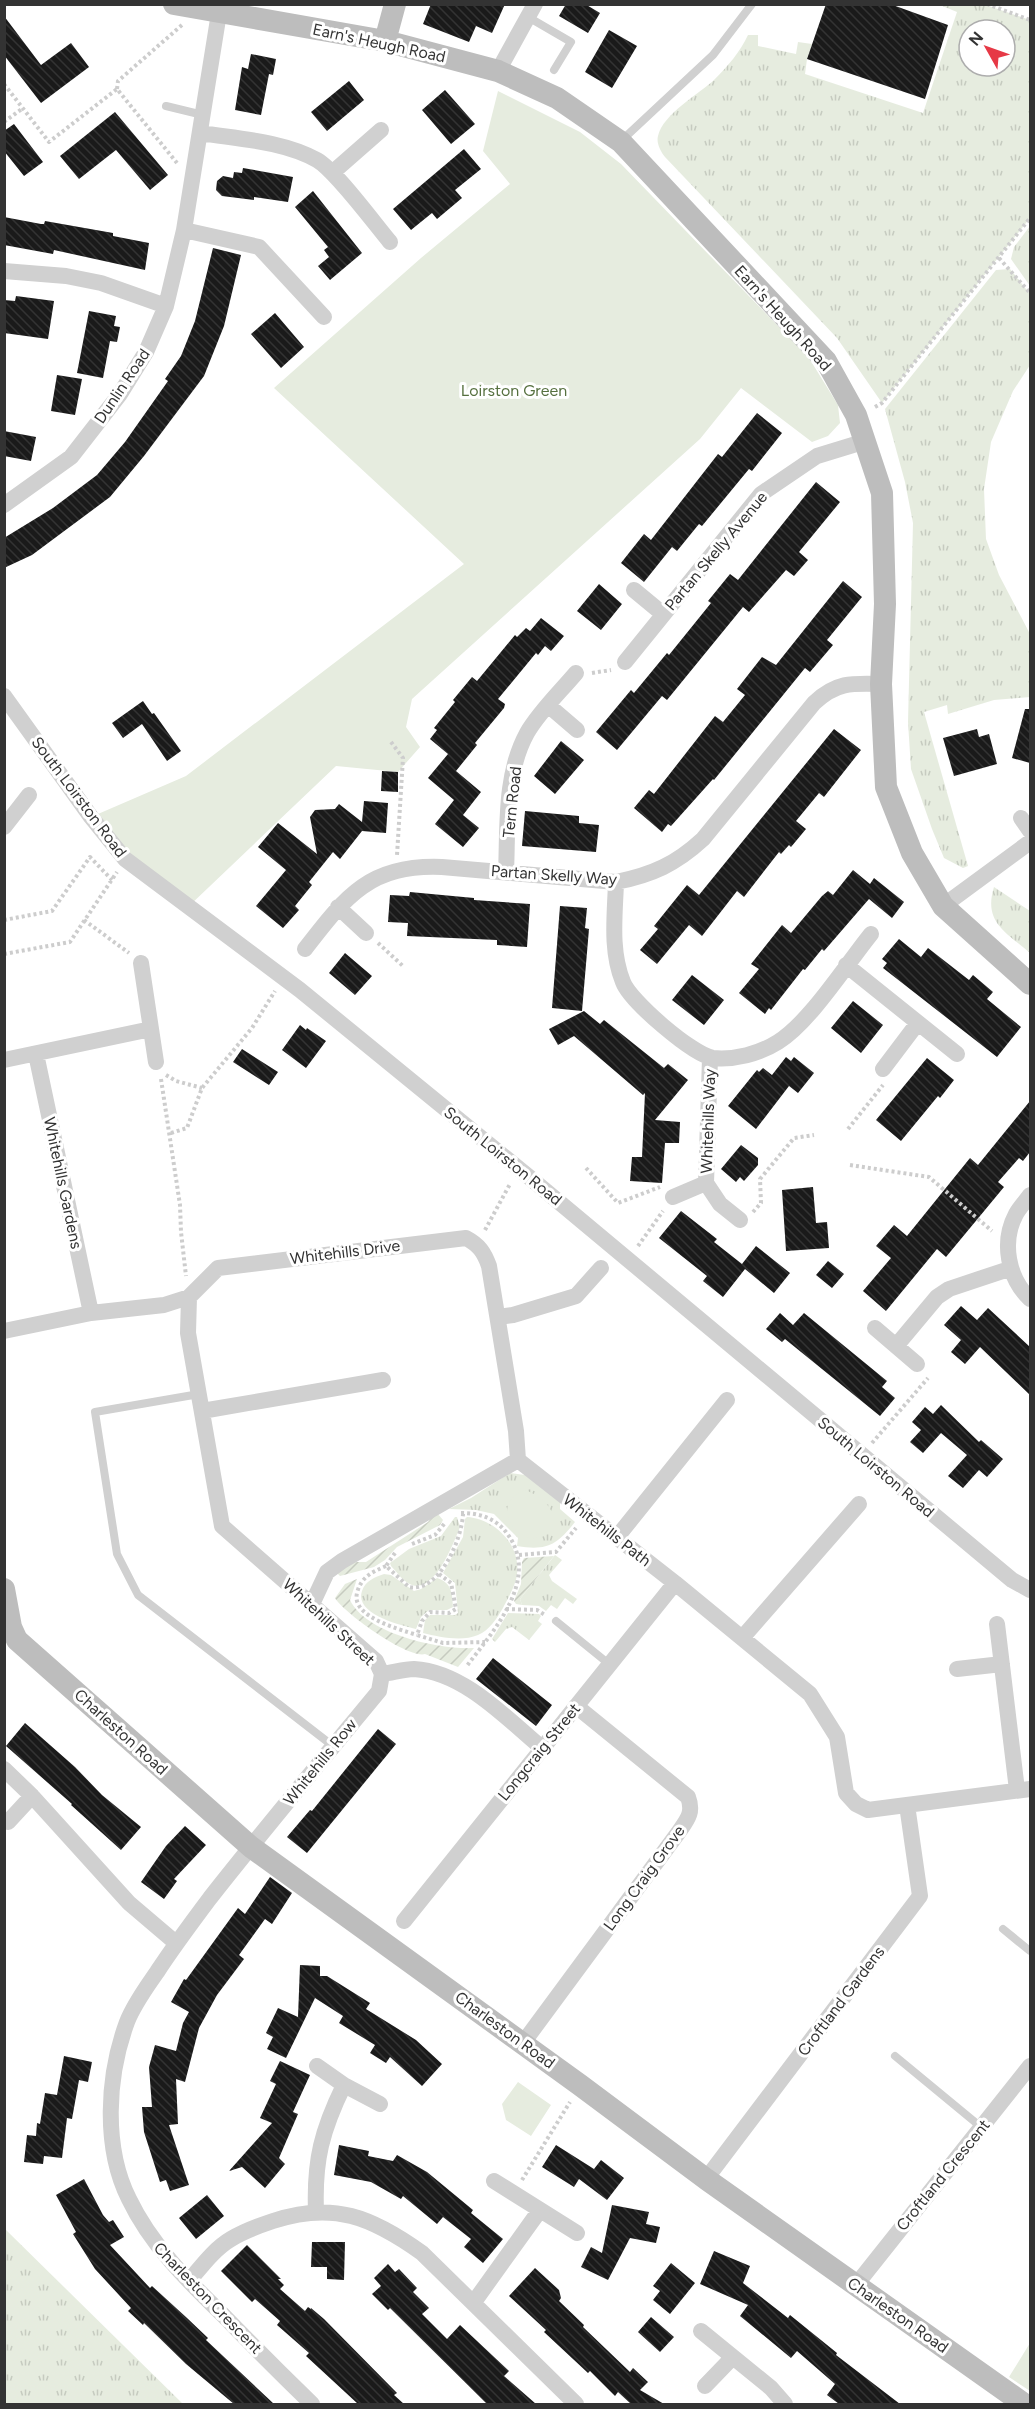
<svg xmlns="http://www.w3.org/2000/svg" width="1035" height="2409" font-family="Figtree,sans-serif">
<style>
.grass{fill:url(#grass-tufts);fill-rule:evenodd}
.park{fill:#e6ecdf}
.garden{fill:url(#garden-furrows)}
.building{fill:url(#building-back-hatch)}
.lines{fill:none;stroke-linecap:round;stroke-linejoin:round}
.path{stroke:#cdcdcd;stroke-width:4;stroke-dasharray:3 3;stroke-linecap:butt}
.lane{stroke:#d0d0d0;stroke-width:8}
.street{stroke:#d0d0d0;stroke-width:16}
.secondary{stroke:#bdbdbd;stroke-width:22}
.labels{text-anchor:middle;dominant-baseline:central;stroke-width:6;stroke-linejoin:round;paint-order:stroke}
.street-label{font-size:16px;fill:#333;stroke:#fff}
.park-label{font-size:16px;fill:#56703f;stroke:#fff}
</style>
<defs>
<pattern id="grass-tufts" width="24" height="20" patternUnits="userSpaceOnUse" patternTransform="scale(1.5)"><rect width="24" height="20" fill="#e6ecdf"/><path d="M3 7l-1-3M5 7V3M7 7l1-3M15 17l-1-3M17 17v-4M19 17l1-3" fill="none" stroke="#c6cbc0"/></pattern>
<pattern id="garden-furrows" width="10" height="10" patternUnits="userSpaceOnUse" patternTransform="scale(1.5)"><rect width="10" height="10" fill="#e6ecdf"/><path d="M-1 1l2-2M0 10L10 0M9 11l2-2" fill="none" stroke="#c6cbc0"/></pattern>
<pattern id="building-back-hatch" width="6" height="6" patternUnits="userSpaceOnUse" patternTransform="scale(1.5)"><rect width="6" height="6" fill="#1a1a1a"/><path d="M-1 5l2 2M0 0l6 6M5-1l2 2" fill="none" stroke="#333"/></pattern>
</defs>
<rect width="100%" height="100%" fill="#fff"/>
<!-- grass -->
<path class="grass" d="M940 5H986L1030 20V218L882 403 837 338 665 157C661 152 656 143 658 136 663 114 699 94 714 80 728 66 740 52 748 35H758V46L796 54 798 42 812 44 807 59 805 74 923 113 957 12ZM969 30H1005V66H969Z
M1030 226V286L1011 259 1014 247Z
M1010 269 1030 294V365L1013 391 991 442 984 489 986 539 999 575 1030 634V697L994 700 948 714 947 705 924 712 968 866 963 868 944 858 932 829 911 769 908 722 913 523 905 482 885 409 996 270Z
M994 887 1030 911V953C1006 932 983 922 994 887Z
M510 1473 525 1475 560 1501V1509L575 1522C557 1545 547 1551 517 1546L518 1538 494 1514 476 1510 449 1509 471 1498Z
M455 1517H457L460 1527C454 1542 435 1593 412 1585 403 1582 397 1572 391 1566L390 1563 409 1549 441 1536Z
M467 1517C495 1519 521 1545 517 1574 516 1585 508 1598 503 1608 497 1618 489 1631 478 1635 462 1642 439 1637 423 1633L425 1620 430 1615H455L458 1613 455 1583 443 1573 463 1537 465 1519Z
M555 1555 562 1560 549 1575 552 1581 577 1599 573 1604 565 1598 557 1609 551 1605 546 1611 539 1606 522 1605 520 1599Z
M384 1574 391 1575 414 1591 421 1589 437 1578C452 1583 452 1593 453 1607L447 1610H429L421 1617 416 1629C400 1625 354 1614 362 1591 365 1581 375 1577 384 1574Z
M508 1613 539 1614 541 1616 538 1621 542 1624 529 1640 512 1627 506 1629 495 1642 492 1639Z
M5 2229 183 2404H5Z"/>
<!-- park -->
<path class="park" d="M498 91 580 132 621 164 809 358 838 405 840 423 828 436 812 442 741 388 700 439 412 699 406 727 420 747 398 772 336 766 188 907 91 817 186 776 464 564 274 388 421 258 510 184 483 151Z
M525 1490C545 1497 565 1517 545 1536 540 1537 535 1539 530 1538 507 1532 495 1501 525 1490Z
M518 2082 551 2105 531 2136 506 2120 502 2104Z
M1030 2343V2391L1009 2377Z"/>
<!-- garden -->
<path class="garden" d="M435 1514H438L443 1520 440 1525 397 1547 385 1560 374 1567 340 1576 337 1573 350 1562H366L428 1522Z
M554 1556 520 1599 522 1605 516 1604 514 1601 521 1584 522 1562 524 1558Z
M357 1579 350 1600C366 1634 440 1650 474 1648L458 1667 425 1654C408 1659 344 1613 335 1598L345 1584Z"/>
<!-- building -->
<path class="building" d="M431 4H505L492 33 476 26 469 42 423 24Z
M566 4H585L600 13 588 33 559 16Z
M826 4H890L948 25 925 99 807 59Z
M4 16 41 65 71 43 89 67 41 103 4 55Z
M609 30 637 46 612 88 585 72Z
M251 54 276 59 273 75 269 74 261 115 235 110 242 67 248 69Z
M349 81 364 100 327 131 311 112Z
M445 90 475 124 451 144 422 110Z
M115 112 168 175 150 190 116 150 79 179 60 156Z
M14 124 43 162 24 176 4 151V131Z
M464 149 481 169 455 190 462 198 437 219 432 213 411 230 393 209Z
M243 168 293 177 288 202 254 197V200L222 196 216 190 217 181 223 176 233 178 234 172 242 173Z
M313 191 362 253 330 280 318 266 329 257 324 250 328 247 295 207Z
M4 217 41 224H44L45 221 113 233V236L149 243 145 270 54 250 53 254 4 245Z
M213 248 241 255 224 326 204 376 144 456 110 497 32 555 4 568V538L53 508 97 475 125 442 168 381 165 379 181 356 195 321Z
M16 296 54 301 48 339 4 333V300L15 301Z
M89 311 116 316 114 326 120 327 117 342 110 341 103 378 77 373Z
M275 313 304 347 281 368 251 334Z
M57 375 82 379 75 415 51 411Z
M757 413 782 433 752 471 749 469 702 526 699 524 677 551 672 547 644 582 621 563 644 534 651 540 718 454 722 457Z
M4 431 36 437 31 461 4 456Z
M816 482 840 502 799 552 808 560 794 576 786 570 749 612 743 607 667 700 662 696 617 750 596 732 631 690 634 693 667 653 669 655 711 603 708 601 730 574 738 580Z
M843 581 862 597 827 640 833 645 810 672 805 668 714 780 713 779 671 826 668 824 662 832 634 808 649 790 654 794 715 716 723 722 745 695 737 689 762 657 776 665Z
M599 584 622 604 601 630 577 611Z
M541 618 564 636 551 651 545 646 538 655 536 653 498 699 505 704 504 708 475 743 477 745 456 771 481 792 463 815 479 828 463 847 435 824 454 800 428 778 448 754 430 739 437 730 434 728 455 702 453 700 472 677 477 681 515 635 517 637 526 628 530 631Z
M143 701 152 714 154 713 181 751 167 761 142 724 123 738 112 723Z
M1025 709H1030V763L1012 758Z
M834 729 861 750 824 797 819 793 796 821 806 829 791 847 789 845 781 854 779 852 744 897 737 891 702 936 689 925 657 964 640 950 658 929 654 926 687 885 699 895Z
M977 729 979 737 989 734 997 764 954 776 943 738Z
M561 741 584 760 555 794 534 776Z
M382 771 398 772V792L381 791Z
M364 801 388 803 386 833 362 831 340 859 333 852 309 882 312 885 295 906 299 910 283 928 256 906 286 870 258 847 278 823 317 854 310 817 315 810 335 809 339 804 362 822Z
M525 811 579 816V823L599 825 596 852 522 846Z
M853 870 870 884 874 878 904 902 892 918 869 899 824 951 822 949 805 970 803 969 771 1010 769 1008 765 1014 739 993 759 969 751 964 782 925 791 933 822 896 828 891 833 895Z
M410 892 474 898V900L530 904 527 947 497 945V940L407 936 408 923 388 922 390 895 409 896Z
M560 906 587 908 585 928 589 929 582 1011 552 1008Z
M899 939 921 957 928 948 969 980 973 975 993 992 987 999 1021 1027 997 1057 883 968 887 963 882 959Z
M345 953 372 976 355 995 329 973Z
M692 975 724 1000 704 1025 672 1000Z
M853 1001 883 1025 861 1053 831 1028Z
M584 1011 600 1024 604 1020 664 1068 668 1064 688 1080 655 1120 680 1122 679 1143H665L662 1183 630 1181 632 1157H642L645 1093 643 1095 574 1036 558 1045 549 1029Z
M300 1025 306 1030 307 1028 326 1041 306 1068 282 1050Z
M242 1049 278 1072 269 1085 233 1062Z
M786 1057 791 1061 794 1057 814 1073 798 1093 789 1086 756 1129 728 1106 757 1070 759 1072 763 1068 772 1075Z
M927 1058 954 1080 940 1098 938 1096 901 1141 876 1120Z
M1030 1101V1152L1023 1161 1019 1158 998 1182 1004 1187 946 1257 937 1249 886 1311 863 1291 891 1258 876 1246 894 1225 907 1236 970 1158 978 1165Z
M741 1145 758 1158V1165L744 1181 740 1177 736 1182 721 1169Z
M813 1187 816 1223 827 1222 829 1248 786 1251 782 1190Z
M681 1211 717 1239 714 1242 742 1264 756 1246 790 1273 774 1293 745 1269 723 1297 703 1281 707 1276 659 1238Z
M828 1261 844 1274 832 1288 816 1275Z
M961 1306 977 1320 988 1308 1030 1347V1395L980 1347 965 1364 951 1352 961 1340 944 1325Z
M780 1313 793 1325 804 1313 887 1381 882 1387 895 1398 880 1416 801 1352 785 1339 782 1342 766 1329Z
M941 1405 979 1442 981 1440 1003 1459 987 1477 979 1470 963 1488 948 1476 967 1455 941 1433 923 1453 910 1442 921 1430 912 1422 925 1407 933 1414Z
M493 1658 552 1705 536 1726 476 1679Z
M25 1723 75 1767 102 1795 141 1827 121 1850 71 1805 72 1804 6 1746Z
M378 1729 396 1744 307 1853 287 1837 310 1810 312 1811Z
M185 1826 206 1845 174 1879 177 1881 164 1899 141 1882 166 1846Z
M270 1877 292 1893 272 1924 265 1919 239 1955 244 1959 217 1995 199 2028 185 2082 176 2079 178 2124 169 2125 189 2185 170 2191 166 2180 160 2182 144 2132 142 2107H152L149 2067 155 2045 176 2051 183 2023 189 2012 171 2002 184 1979 186 1980 238 1908 245 1914Z
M300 1965 320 1966V1976H327L370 2003 366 2009 416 2040 442 2064 422 2086 390 2057 386 2063 370 2053 375 2045 339 2023 343 2016 315 1998 286 2058 267 2049 273 2037 266 2033 278 2008 298 2017Z
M64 2056 92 2062 88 2082 79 2080 72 2119 67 2118 62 2158 44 2156 43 2164 24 2162 27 2135 36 2136 37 2123 40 2124 45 2093 57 2095Z
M280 2061 310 2075 293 2112 298 2114 279 2158 285 2164 265 2188 242 2167 229 2171 272 2123 260 2118 276 2084 270 2081Z
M339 2145 369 2151 368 2156 393 2161 397 2155 427 2172 473 2210 471 2213 503 2239 483 2263 464 2247 471 2239 443 2217 437 2224 403 2196 401 2199 371 2182 334 2175Z
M556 2145 594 2169 601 2160 624 2178 607 2200 579 2179 574 2187 542 2167Z
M84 2179 103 2215 109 2222 113 2220 124 2237 110 2245 150 2288 152 2286 187 2318 208 2338 206 2340 274 2404H234L186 2364 144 2323 143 2325 128 2311 131 2308 95 2269 73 2234 76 2232 56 2195Z
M207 2195 224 2216 196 2239 179 2218Z
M612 2205 649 2212 646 2224 660 2227 656 2243 630 2238 608 2280 581 2267 591 2247 602 2253Z
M312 2242H345L344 2280 327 2279V2267H311Z
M247 2245 281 2279H278L284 2285 280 2289 305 2311 308 2307 311 2309V2308L324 2319 397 2393 394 2395 404 2404H358L306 2356 309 2353 277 2325 280 2321 255 2299 252 2302 221 2271Z
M714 2251 750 2266 743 2283 788 2318 790 2315 837 2353 836 2355 900 2404H839L827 2395 835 2384 797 2351 791 2358 740 2316 748 2305 700 2284Z
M671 2263 695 2283 670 2314 653 2300 660 2291 653 2286Z
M388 2264 395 2272 399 2269 417 2288 413 2292 429 2308 422 2314 447 2339 460 2325 509 2371 504 2376 536 2404H487L390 2308 388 2310 372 2294 381 2286 374 2278Z
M535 2268 559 2290 561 2298 559 2301 584 2325 583 2327 630 2372 633 2368 648 2382 640 2390 664 2404H631L618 2392 615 2396 590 2371 588 2373 544 2332 546 2330 509 2296Z
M651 2317 674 2337 660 2352 638 2332Z"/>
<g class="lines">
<!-- path -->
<path class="path" d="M987 4 1030 20
M4 84 49 142 117 89 177 163
M117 89 118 81 182 25
M4 122 23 108
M999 258 1030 293
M875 407 882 403 1030 218
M592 673 611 670
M391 742 403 758 397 855
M4 920 52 911 90 857 112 880
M84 920 129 953
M378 943 404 967
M4 954 70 942 117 872
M166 1075 176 1081 202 1088
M161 1079 180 1205 181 1232 186 1276
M848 1129 883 1085
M171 1133 187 1128 202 1088 252 1028 275 991
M850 1165 929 1177 992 1231
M586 1168 618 1203 660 1187
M753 1212 761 1203 760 1179 794 1138 814 1135
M485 1230 510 1184
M638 1246 663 1211
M872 1443 928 1378
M461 1513C479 1513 495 1518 506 1532 542 1578 494 1630 466 1667
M412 1544 435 1535 445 1523
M395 1553 386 1566 409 1587C440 1593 462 1538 463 1514
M519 1555 556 1552 576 1528
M386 1566C372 1572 361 1577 357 1593 351 1617 399 1629 417 1635
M439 1574 451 1583 456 1609 449 1613 430 1612 422 1621 417 1635 443 1643 485 1642
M506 1609 537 1610 545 1615
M522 2180 570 2102"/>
<!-- lane -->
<path class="lane" d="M528 17 571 42 554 70
M166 106 203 115
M621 141 713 55 752 4
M199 1394 95 1412 117 1554 138 1595 333 1746
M556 1621 609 1664
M1003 1929 1030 1951
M895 2056 981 2127"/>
<!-- street -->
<path class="street" d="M498 71 535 4
M201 133C238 139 283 141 317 160 336 171 374 223 390 242
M332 173 381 130
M184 230 259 247 324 317
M4 271 66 276 101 283 166 306
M4 505 71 457 120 394 146 352 166 306 184 230 219 13
M634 590 663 614
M625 662 761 494 817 456 866 441
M4 696 91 817 125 859 300 990 529 1177 1012 1580 1030 1590
M549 706 577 730
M1021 818 1030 831
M4 827 29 795
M506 873C508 827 504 775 527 733 539 712 560 692 576 673
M616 882C615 915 610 950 623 982 630 1001 693 1055 713 1058 735 1060 759 1054 778 1042 810 1022 846 965 871 934
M943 906 1030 842
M338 907 366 933
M305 949C346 896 370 864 442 867L616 882C652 875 676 864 703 839L814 703C836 682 852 683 881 684
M141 963 156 1062
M846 965 957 1054
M36 1054 91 1313
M710 1058 706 1183 720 1204 740 1220
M4 1060 151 1029
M883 1069 917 1024
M1030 1195C1026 1201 1020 1207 1016 1214 1001 1242 1008 1278 1030 1299
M673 1197 706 1183
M189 1297 188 1333 222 1526 376 1661 382 1674
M498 1317 513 1315 576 1296 601 1268
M875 1328 917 1364
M4 1331 91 1313 164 1305 189 1297 218 1268 466 1238C479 1245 484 1252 489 1266L516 1431 518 1460
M896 1346 937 1297 949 1289 1009 1269
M202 1411 383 1380
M617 1537 727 1400
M312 1604 327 1572 342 1561 518 1460 675 1583 810 1694 837 1737 846 1793 856 1804 868 1810 1030 1789
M997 1624 1017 1790
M742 1638 859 1504
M957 1669 1002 1664
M382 1674C392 1673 404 1669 414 1669 464 1672 506 1718 542 1748
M4 1769 32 1796 129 1903 176 1943
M8 1822 32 1796
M404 1921 675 1583
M523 2043 678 1833C687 1820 694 1813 688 1797L576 1706
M317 2066 344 2085 380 2104
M706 2179 920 1896 907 1805
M494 2181 577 2233
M316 2211C314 2160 322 2130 344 2085
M189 2281C201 2267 214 2249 231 2239 244 2231 258 2226 273 2221 333 2201 372 2217 422 2253L576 2404
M856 2285 1030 2066
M474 2302 540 2210
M701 2331 771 2388 785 2404
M705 2386 732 2358
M312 2404C282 2375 252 2345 223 2315 187 2280 151 2245 129 2199 103 2147 107 2076 127 2022 134 2004 146 1988 157 1972 174 1946 192 1922 210 1898 265 1828 322 1760 379 1691L382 1674"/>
<!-- secondary -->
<path class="secondary" d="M174 4 385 41 498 71 557 98 621 142 826 361 856 415 882 493 885 604 881 684 886 787 912 853 943 906 1030 984
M385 41 395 4
M4 1589 11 1627 17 1640 251 1847 580 2085 706 2179 1024 2404"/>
</g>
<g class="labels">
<!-- street labels -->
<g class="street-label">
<text transform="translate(379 43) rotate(12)">Earn's Heugh Road</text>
<text transform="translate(783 318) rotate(48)">Earn's Heugh Road</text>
<text transform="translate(122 386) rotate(-56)">Dunlin Road</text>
<text transform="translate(716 551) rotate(-50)">Partan Skelly Avenue</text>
<text transform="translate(79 797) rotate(53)">South Loirston Road</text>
<text transform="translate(512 802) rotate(-84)">Tern Road</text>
<text transform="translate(554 875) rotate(4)">Partan Skelly Way</text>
<text transform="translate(708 1121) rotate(-88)">Whitehills Way</text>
<text transform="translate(503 1156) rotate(39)">South Loirston Road</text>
<text transform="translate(63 1183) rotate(78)">Whitehills Gardens</text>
<text transform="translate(345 1252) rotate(-7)">Whitehills Drive</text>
<text transform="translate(876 1467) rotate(40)">South Loirston Road</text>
<text transform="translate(607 1530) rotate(38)">Whitehills Path</text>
<text transform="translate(329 1622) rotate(43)">Whitehills Street</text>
<text transform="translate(121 1732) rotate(42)">Charleston Road</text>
<text transform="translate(539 1752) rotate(-51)">Longcraig Street</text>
<text transform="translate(320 1762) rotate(-51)">Whitehills Row</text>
<text transform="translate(644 1878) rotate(-54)">Long Craig Grove</text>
<text transform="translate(841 2001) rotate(-53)">Croftland Gardens</text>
<text transform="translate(505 2030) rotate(36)">Charleston Road</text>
<text transform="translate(943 2175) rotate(-51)">Croftland Crescent</text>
<text transform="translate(208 2298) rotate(46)">Charleston Crescent</text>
<text transform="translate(898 2315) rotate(35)">Charleston Road</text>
</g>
<!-- park labels -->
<g class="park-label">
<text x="514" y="390">Loirston Green</text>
</g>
</g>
<!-- border -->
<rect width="1035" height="2409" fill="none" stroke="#333333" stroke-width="12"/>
<!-- north arrow -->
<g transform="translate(987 48) rotate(310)"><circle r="28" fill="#ffffff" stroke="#adadad" stroke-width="1.5"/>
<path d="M0-4.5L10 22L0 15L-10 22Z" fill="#e63946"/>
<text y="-9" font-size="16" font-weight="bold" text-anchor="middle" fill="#333333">N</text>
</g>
</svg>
